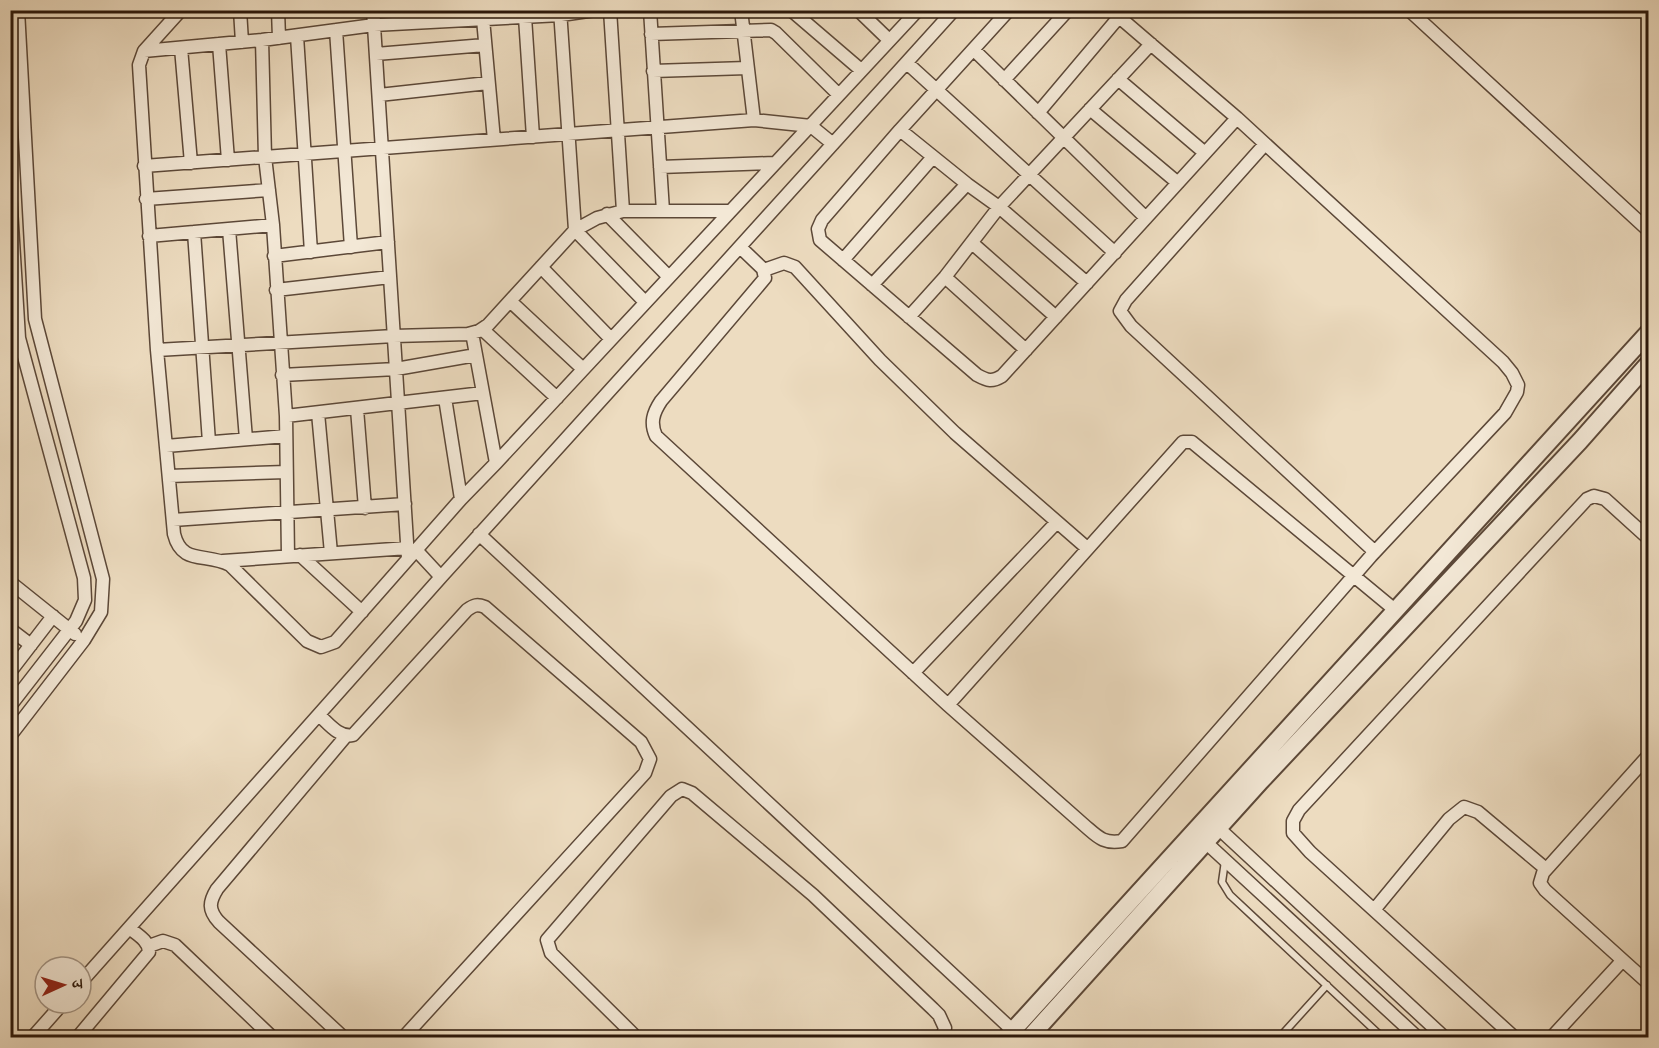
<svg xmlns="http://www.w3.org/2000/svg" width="1659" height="1048" font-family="'Libre Bodoni','Noto Serif Devanagari',serif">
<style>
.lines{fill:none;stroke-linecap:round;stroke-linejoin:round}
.service-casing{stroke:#5c4838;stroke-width:9}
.minor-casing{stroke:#5c4838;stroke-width:15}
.tertiary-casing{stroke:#5c4838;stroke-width:20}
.service{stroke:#f3e8d6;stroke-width:6}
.minor{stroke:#f3e8d6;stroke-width:12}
.tertiary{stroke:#f3e8d6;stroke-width:16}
</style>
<rect width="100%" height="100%" fill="#eddcc0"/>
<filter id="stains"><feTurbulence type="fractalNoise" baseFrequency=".00333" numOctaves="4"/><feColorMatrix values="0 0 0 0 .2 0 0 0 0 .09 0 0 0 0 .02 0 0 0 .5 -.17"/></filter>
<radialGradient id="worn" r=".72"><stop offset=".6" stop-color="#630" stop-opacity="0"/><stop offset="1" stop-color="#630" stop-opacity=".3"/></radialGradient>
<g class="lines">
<defs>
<path id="service" d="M1225 861 1222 882 1230 895 1383 1038
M1279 1038 1327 985"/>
<path id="minor" d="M181 10 144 51 139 65 157 350 174 534C182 566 206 552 230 565L307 641 321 647 335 642 461 499 496 463 918 10
M240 10 242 42
M278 10 279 38
M373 10 408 558
M560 10 575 230 645 302
M610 10 623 211
M650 10 663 211
M741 10 754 120
M791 10 861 70
M858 10 889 40
M1009 10 900 130 822 220 818 229 820 240 977 375C988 381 992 382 1002 376L1237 118
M1409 10 1648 230
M525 17 533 137
M483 19 494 140
M336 30 351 247
M651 34 771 30 776 33 838 94
M297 36 311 252
M262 40 265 157 273 225 286 416 288 556
M219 44 228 160
M181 48 191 163
M974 50 1146 218
M144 51 262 40 374 25 561 15 595 10
M376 54 485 45
M907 63 1115 253
M653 71 747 68
M1118 79 1205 153
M1004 80 1068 10
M379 95 488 83
M1090 109 1178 183
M1038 113 1119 17
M900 130 967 184 999 207 1087 283
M1265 144 1126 300 1120 311 1131 326 1375 552
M144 166 754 120 811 126 833 144
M660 167 774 163
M10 192 19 338 84 578 85 600 76 621 10 706
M146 199 269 190
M607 214 669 277
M229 229 246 439
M194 232 209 442
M149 236 273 225
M972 243 1056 317
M740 247 763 269 765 278 661 401C653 413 650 423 656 436L948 705 1084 825C1098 837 1103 844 1122 841L1371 556 1505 413 1517 392 1518 385 1512 373 1503 362 1237 118 1111 10
M274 256 388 242
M843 260 933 157
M541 267 611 339
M764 270 784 263 795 267 880 360 955 433 1087 548
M945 277 1026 350
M872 285 967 184
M276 290 390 277
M510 301 583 369
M909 317 945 277 999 207 1151 44
M482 329 557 398
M472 333 496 463
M157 350 394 336 468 334 479 331 488 325 575 230 597 218 623 211H729
M282 375 396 369 476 355
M445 398 461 499
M357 409 365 508
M318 413 331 553
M286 416 483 393
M166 446 286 436
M169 476 286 472
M173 520 405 504
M479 534 1021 1038
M416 550 441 577
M300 555 362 612
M223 561 408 548
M10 582 75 634
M10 629 31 645
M10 672 53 616
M913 673 1057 522
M948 705 1183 442H1192L1395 610
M319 715C328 723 339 738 353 735L467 610C474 605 477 604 485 607L641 742 650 759 645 773 403 1038
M10 736 84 640 101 612 103 579 35 319 18 10
M1648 756 1543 873 1540 883 1545 890 1648 983
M1214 824 1445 1038
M1200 837 1418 1038
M1374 910 1449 819 1464 807 1478 812 1546 869
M149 946 163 941 175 945 273 1038
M81 982 441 577 954 10
M32 1038 63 1003
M77 1038 149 952C149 941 138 935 129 928
M344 1038 219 922C208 910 209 902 217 889L346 736
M637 1038 551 953 547 940 671 796 682 789 692 793 813 895 933 1009 939 1015 945 1028 942 1038
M1515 1038 1310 852 1293 833V821L1299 810 1587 499 1594 496 1605 499 1648 538
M1551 1038 1622 961"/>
<path id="tertiary" d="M1006 1038 1648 333
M1029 1038 1260 782 1580 441 1648 364"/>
</defs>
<!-- service casing -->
<use href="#service" class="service-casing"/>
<!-- minor casing -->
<use href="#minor" class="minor-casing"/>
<!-- tertiary casing -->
<use href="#tertiary" class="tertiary-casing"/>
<!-- service -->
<use href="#service" class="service"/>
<!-- minor -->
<use href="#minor" class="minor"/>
<!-- tertiary -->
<use href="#tertiary" class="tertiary"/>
</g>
<!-- margin -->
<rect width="1659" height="1048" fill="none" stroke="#eddcc0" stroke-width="36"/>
<rect x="12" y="12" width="1635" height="1024" fill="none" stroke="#2b170a" stroke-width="3"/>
<rect x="18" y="18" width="1623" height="1012" fill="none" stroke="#2b170a" stroke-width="1.5"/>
<!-- north arrow -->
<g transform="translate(63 985) rotate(86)"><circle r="28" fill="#f3e8d6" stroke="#a39484" stroke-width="1.5"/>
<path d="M0-4.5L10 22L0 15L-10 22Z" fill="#8f2418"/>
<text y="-9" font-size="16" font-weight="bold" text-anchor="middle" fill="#2b170a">उ</text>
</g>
<rect width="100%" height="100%" filter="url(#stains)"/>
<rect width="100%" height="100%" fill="url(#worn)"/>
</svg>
